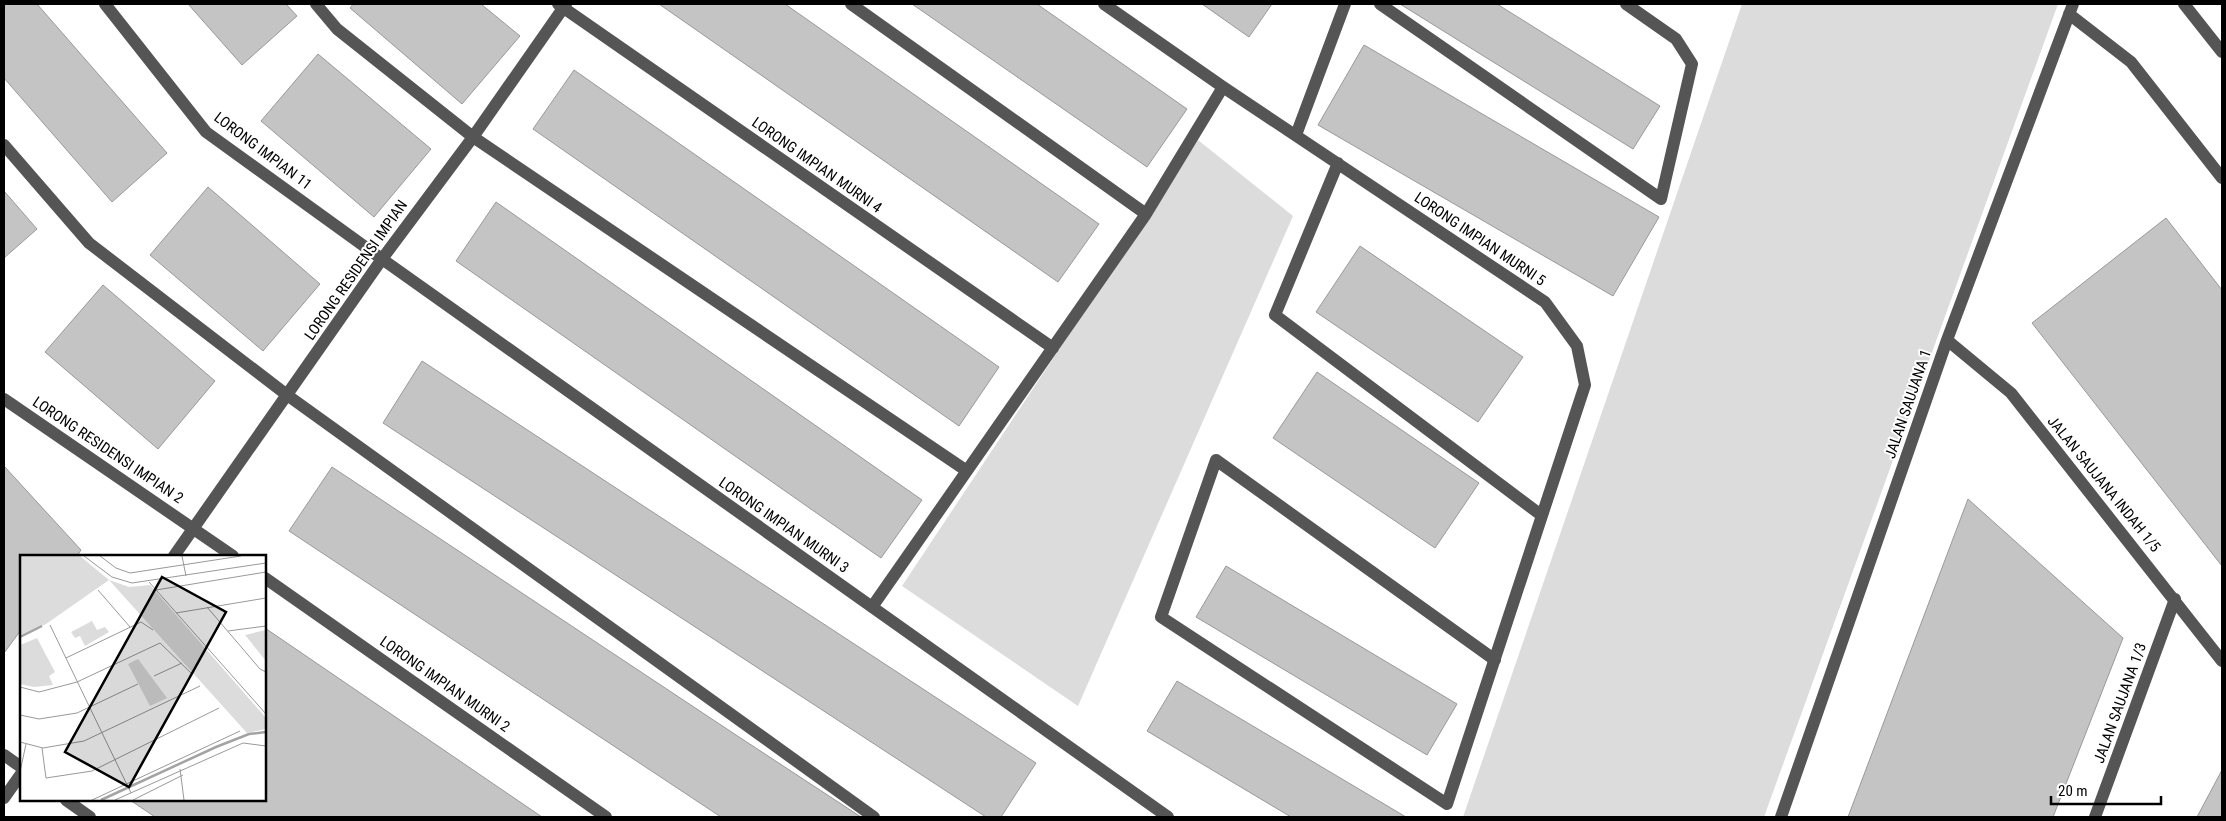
<svg xmlns="http://www.w3.org/2000/svg" width="2226" height="821" font-family="'Roboto Condensed',sans-serif">
<style>
.green{fill:#dcdcdc}
.building{fill:#c4c4c4;stroke:#999}
.lines{fill:none;stroke-linecap:round;stroke-linejoin:round}
.minor{stroke:#555;stroke-width:12}
.labels{text-anchor:middle;dominant-baseline:central;stroke-width:4;stroke-linejoin:round;paint-order:stroke}
.street-label{font-size:15px;fill:#000;stroke:#fff}
.inset-river{fill:none;stroke:#a3a3a3;stroke-width:2.5}
.inset-road{fill:none;stroke:#999;stroke-width:1}
.view{fill:#000;fill-opacity:0.15;stroke:#000;stroke-width:2.5}
.inset-edge{fill:none;stroke:#000;stroke-width:2.5}
</style>
<rect width="100%" height="100%" fill="#fff"/>
<!-- green -->
<path class="green" d="M1742 4H2058L1764 817H1463Z
M1198 140 1293 216 1078 706 902 586Z"/>
<!-- building -->
<path class="building" d="M4 4H37L167 153 112 202 4 78Z
M188 4H286L297 16 242 65Z
M353 4H481L520 36 462 104 350 8Z
M659 4H785L1099 224 1058 282Z
M912 4H1037L1187 109 1147 167Z
M1202 4H1272L1249 37Z
M1400 4H1497L1660 106 1633 149Z
M1364 45 1659 217 1613 296 1318 125Z
M318 54 431 149 374 217 261 121Z
M574 70 999 367 959 426 533 129Z
M208 187 320 284 263 351 150 255Z
M4 191 37 229 4 258Z
M496 202 922 500 881 558 456 261Z
M2166 218 2222 290V566L2032 323Z
M1360 246 1523 357 1478 422 1316 312Z
M103 285 215 381 158 449 45 352Z
M422 361 1036 763 1001 817H986L383 423Z
M1317 372 1479 483 1435 548 1273 438Z
M4 466 81 550 77 556H21V630L4 653Z
M332 467 736 735 861 817H721L289 531Z
M1968 499 2123 638 2053 817H1848Z
M1226 566 1457 704 1427 755 1196 617Z
M265 628 542 817H155L130 800H265Z
M1177 681 1406 817H1291L1147 731Z
M2222 770V817H2197Z"/>
<g class="lines">
<!-- minor -->
<path class="minor" d="M105 4 206 132 382 259 1168 817
M316 4 337 29 473 137 967 471
M558 4 1053 348
M851 4 1146 214
M1104 4 1223 87 1545 302 1577 346 1585 385 1447 804 1161 617 1216 460 1495 660
M1380 4 1661 199 1692 64 1676 39 1626 4
M2184 4 2222 52
M2069 14 2131 62 2222 178
M1296 135 1345 4
M4 145 89 243 287 395 874 817
M1338 163 1275 315 1541 515
M1947 340 2011 393 2222 661
M4 399 233 556
M174 556 382 259 473 137 566 4
M265 578 606 817
M872 607 1146 214 1223 87
M4 755 21 767
M4 798 21 774
M66 800 90 817
M1781 817 1947 340 2073 4
M2095 817 2175 599"/>
</g>
<g class="labels">
<!-- street labels -->
<g class="street-label">
<text transform="translate(263 151) rotate(37)">LORONG IMPIAN 11</text>
<text transform="translate(817 165) rotate(35)">LORONG IMPIAN MURNI 4</text>
<text transform="translate(1480 239) rotate(34)">LORONG IMPIAN MURNI 5</text>
<text transform="translate(356 270) rotate(-55)">LORONG RESIDENSI IMPIAN</text>
<text transform="translate(1908 404) rotate(-71)">JALAN SAUJANA 1</text>
<text transform="translate(108 450) rotate(34)">LORONG RESIDENSI IMPIAN 2</text>
<text transform="translate(2104 484) rotate(51)">JALAN SAUJANA INDAH 1/5</text>
<text transform="translate(784 525) rotate(35)">LORONG IMPIAN MURNI 3</text>
<text transform="translate(445 684) rotate(35)">LORONG IMPIAN MURNI 2</text>
<text transform="translate(2120 703) rotate(-70)">JALAN SAUJANA 1/3</text>
</g>
</g>
<!-- overview -->
<g transform="translate(20 555)">
<rect width="246" height="246" fill="#fff"/>
<path d="M0 1H60L89 25 109 32 130 30 246 163V174L227 178 89 25 26 69 0 81ZM72 66 77 75 85 72 89 77 65 91 60 81 55 83 51 77ZM246 75V106L225 80ZM17 83 35 117 29 121 33 130 14 132 0 129V90ZM118 104 147 143 130 151 108 109Z" fill="#dcdcdc"/>
<path class="inset-river" d="M0 82 22 71M81 245 196 192 229 179 246 177"/>
<path class="inset-road" d="M64 1 92 22 112 28 246 8M80 1 96 13 110 18 221 1M162 1 166 21M129 27 246 159M78 35 110 72M136 35 246 17M187 52 240 114 246 117M156 58 246 43M30 70 111 238M208 76 246 71M46 103 121 67 133 75M134 121 162 108M0 132 19 137 57 127 140 88 171 118M0 160 19 164 57 158 118 129M0 187 23 193 64 186 180 131M22 193 26 223 72 216 199 153M160 214 164 245M0 217 6 189M72 245 220 176M95 245 223 188 246 191M113 245 163 220"/>
<path class="view" d="M142 22 206 57 109 232 45 197Z"/>
<rect width="246" height="246" class="inset-edge"/>
</g>
<!-- border -->
<rect width="2226" height="821" fill="none" stroke="#000000" stroke-width="10"/>
<!-- scale -->
<path d="M2051 796v8h110v-8" fill="none" stroke="#000000" stroke-width="2.5"/>
<text x="2058" y="796" font-size="15" fill="#000000" stroke="#ffffff" stroke-width="4" paint-order="stroke">20 m</text>
</svg>
